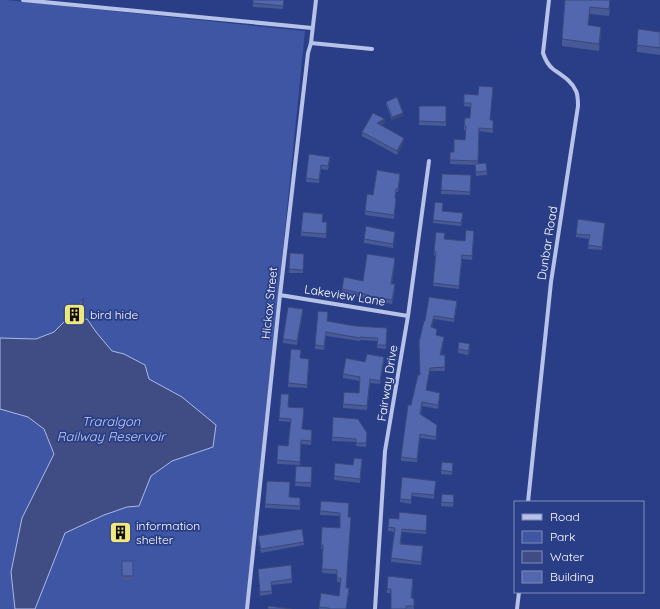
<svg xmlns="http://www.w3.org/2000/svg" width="660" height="609" font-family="Quicksand,sans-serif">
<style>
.green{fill:#3f56a4}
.water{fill:#3f4d84;stroke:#acbae8}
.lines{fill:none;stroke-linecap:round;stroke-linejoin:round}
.street{stroke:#b7c2e8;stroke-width:4}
.wall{fill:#475996}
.shaded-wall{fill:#3a487a}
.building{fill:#5367af;stroke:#3a487a}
.labels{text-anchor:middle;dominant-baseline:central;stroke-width:3.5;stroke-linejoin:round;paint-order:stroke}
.street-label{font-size:12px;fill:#fff;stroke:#2a3e88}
.poi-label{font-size:12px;fill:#fff;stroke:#2a3e88;text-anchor:start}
.water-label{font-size:13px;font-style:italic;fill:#c2cdef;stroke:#2a3e88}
</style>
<rect width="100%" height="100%" fill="#2a3e88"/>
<!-- green -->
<path class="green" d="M0 0H7L305 31 257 508 246 609H0Z"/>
<!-- water -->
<path class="water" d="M87 319 96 332 112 351 124 354 145 365 149 379 182 397 216 425 213 447 172 461 151 476 139 506 127 507 104 515 65 533 35 609H15L11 572 22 518 54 454 44 429 28 417 0 409V338L36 339 54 332 65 321Z"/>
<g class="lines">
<!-- street -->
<path class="street" d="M23 0 312 28
M311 43 372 49
M280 295 408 316
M528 502 551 282 578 106C578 101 578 95 576 91 572 81 561 75 553 69 548 65 545 59 543 53L549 0
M247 609 280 295 308 53 311 43 316 0
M375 609 385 451 408 316 429 161
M517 609 519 592"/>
</g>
<!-- wall -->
<path class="wall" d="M253 0H284L283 9 253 7Z
M565 0 610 7 609 16 590 14 588 25 601 34 599 51 562 46V39Z
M660 32V55L637 52V45Z
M464 94 490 120 493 124V133L479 131 478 164 487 171V175L476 176 475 165 450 164V152H454L465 140 466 130H464V126L470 118V107L464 106Z
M386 102 403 116 392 120 386 105Z
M419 106H446V126L419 125Z
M373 113 385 123 381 125 404 141 397 155 362 136V132Z
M309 154 330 160 328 170 321 169 319 183 306 182Z
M442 174 471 175 470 195 441 194Z
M400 178 398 192H396L395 198 396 202 394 219 365 215V211L373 195Z
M463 216 461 226 433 223V220Z
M323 222H327L326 238 301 236V232Z
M605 226 602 250 588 249 589 239 576 237V234Z
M395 235 393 248 364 243V239Z
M474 235 472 260 462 259 459 289 433 286 436 256 434 255V252L445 239 465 241Z
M290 253 304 254 303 273H289Z
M395 262 392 284 395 288 392 304 369 300V299L342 293V289L363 281Z
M429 297 457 305 454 322 434 319 432 328 437 333 436 335 444 340 441 355H445V371H430L426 390 440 396 438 409 422 406 421 415 437 429 436 440 420 438 417 462 401 461V457L411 405 420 375 425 321Z
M84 301 79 317 66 319V315Z
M303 313 297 345 283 343V339Z
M328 316 327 321 355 326 387 328 386 349 377 348V341L360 340V341L326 336 324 350 315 349V345Z
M470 348 468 355 458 353V349Z
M300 358 309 363 307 388 288 387V383Z
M384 360 380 384 370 383 367 410 343 408V404L359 393 360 381 343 378V374L365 362Z
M289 407 303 429 312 433 311 445 301 444 300 465 277 464V460L288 446 291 422 279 421V418Z
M367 433 366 447 356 446V442L332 441V437Z
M362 462 360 483 334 480V476L353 465Z
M296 466 312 467 311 487 295 486Z
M453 466 452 475 441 474V470Z
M436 481 434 499 412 496 411 504 400 502V499Z
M290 497 300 498V510L265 508V504Z
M454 499 453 507 441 506V502Z
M321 501 348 517 347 588 349 592 346 609H319V607L339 596 341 582H337V574L322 573 323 549H321L322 527 340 528V516L320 515Z
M399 519H427L426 534 402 532 401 544 423 550 421 565 391 562 394 532 388 531V527Z
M258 536 304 542V545L261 553 258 540Z
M122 561H133V580H122Z
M258 569 292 579V583L271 585 272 594 260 596Z
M413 582 412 598H414V609H391V593H387V589Z"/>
<!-- shaded-wall -->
<path class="shaded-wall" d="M590 7V14L588 32V25Z
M601 27V34L599 51V44Z
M403 113V116L392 120V117Z
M385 119V123L377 126V123Z
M404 138V141L397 155V151Z
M395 232V235L393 248V244Z
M395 258V262L391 287V284Z
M84 298V301L79 317V313Z
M303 309V313L297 345V341Z
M434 316V319L431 331V327Z
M444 337V340L440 359V355Z
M384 357V360L380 384V381Z
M430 368V371L426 393V390Z
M440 393V396L438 409V405Z
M128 532V536L117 539V535Z"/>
<!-- building -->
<path class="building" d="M253 0H284L283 6 253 3Z
M565 0H610L609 9 590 7 588 25 601 27 599 44 562 39Z
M638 29 660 32V48L637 45Z
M479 86 493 87 490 120H493V129L479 128 478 161 450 160V152H454V139L465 140 466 126H464L465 118H470L471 103H464V94L478 95Z
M397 97 403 113 392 117 386 102Z
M419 106H446V122L419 121Z
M373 113 385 119 377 123 404 138 397 151 362 132Z
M309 154 330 157 328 166 321 165 319 180 306 178Z
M486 163 487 171 476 172 475 164Z
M377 170 400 174 398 189H396L395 198 396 199 394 215 365 211 367 194 373 195Z
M442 174 471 175 470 192 441 190Z
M435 202 443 203 442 211 463 213 461 223 433 220Z
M303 212 323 214 322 222H327L326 234 301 232Z
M578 219 605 223 602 247 588 245 590 235 576 234Z
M366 226 395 232 393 244 364 239Z
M466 230 474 231 472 256 462 255 459 286 433 283 436 252H434L436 232 445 233 444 239 465 241Z
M290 253 304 254 303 270 289 269Z
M367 254 395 258 391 284H395L392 300 369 296V295L342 289 344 277 363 281Z
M429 297 457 301 454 319 434 316 431 327 437 329 436 335 444 337 440 355H445V367L430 368 426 390 440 393 438 405 422 402 420 414 437 425 436 437 420 434 417 459 401 457 408 405H411L418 375H420L419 342 424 321H425Z
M84 298 79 313 66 315Z
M288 307 303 309 297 341 283 339Z
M318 311 328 312 327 321 355 326 387 328 386 345H377L378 338 360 337V338L326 332 324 346 315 345Z
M459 342 470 344 468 351 458 349Z
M291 349 301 350 300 358 309 359 307 385 288 383Z
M367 354 384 357 380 381 370 379 367 406 343 404 344 392 359 393 360 377 343 374 346 358 365 362Z
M281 394H289L288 407 304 408 302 429 312 430 311 441 301 440 300 462 277 460 278 445 288 446 291 419 279 418Z
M333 417 358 419 367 433 366 443H356V439L332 437Z
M354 458 362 459 360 479 334 476 335 463 353 465Z
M442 462 453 463 452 472 441 470Z
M296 466 312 467 311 483 295 482Z
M402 477 436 481 434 495 412 493 411 500 400 499Z
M267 481 290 482 289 497 300 498V506L265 504Z
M442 494 454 495 453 503 441 502Z
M321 501 349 503 348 517H351L346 588H349L346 609H329V608L319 607 321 593 339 596 341 578H337V570L322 569 323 545H321L322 527 340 528V513L320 511Z
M399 512 427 515 426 531 402 529 400 544 423 546 421 562 391 558 395 528 388 527 389 518 399 519Z
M126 522 128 532 117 535 115 524Z
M302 529 304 542 261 549 258 536Z
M122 561H133V576H122Z
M291 565 292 579 271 582 272 591 260 592 258 569Z
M388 576 413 579 411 598H414V606H406V609H391V589H387Z
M268 606 292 609H268Z"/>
<!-- icons -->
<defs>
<symbol id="building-square" viewBox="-11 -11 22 22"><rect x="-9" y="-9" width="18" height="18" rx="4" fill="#efe87e" stroke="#2a3e88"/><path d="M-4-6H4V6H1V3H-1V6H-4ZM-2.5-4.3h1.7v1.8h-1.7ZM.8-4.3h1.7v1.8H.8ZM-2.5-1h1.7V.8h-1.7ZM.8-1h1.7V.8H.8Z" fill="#111"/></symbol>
</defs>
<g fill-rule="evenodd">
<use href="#building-square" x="62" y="302" width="25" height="25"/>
<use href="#building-square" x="108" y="520" width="25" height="25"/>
</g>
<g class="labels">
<!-- street labels -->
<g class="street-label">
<text transform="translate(547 243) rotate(-81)">Dunbar Road</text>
<text transform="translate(345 295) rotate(9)">Lakeview Lane</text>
<text transform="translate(269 303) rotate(-84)">Hickox Street</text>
<text transform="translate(387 383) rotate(-81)">Fairway Drive</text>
</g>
<!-- poi labels -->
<g class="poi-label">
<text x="90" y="314">bird hide</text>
<text x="136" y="525">information<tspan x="136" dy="14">shelter</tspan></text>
</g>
<!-- water labels -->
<g class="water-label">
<text x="111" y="421">Traralgon<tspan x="111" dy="15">Railway Reservoir</tspan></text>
</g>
</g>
<!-- legend -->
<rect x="514" y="501" width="130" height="92" fill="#2a3e88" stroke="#7f8bb8"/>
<rect x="522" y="514" width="20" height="6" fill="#b7c2e8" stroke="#7f8bb8"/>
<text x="550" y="521" font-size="12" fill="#ffffff">Road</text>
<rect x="522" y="531" width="20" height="12" fill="#3f56a4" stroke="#7f8bb8"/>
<text x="550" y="541" font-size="12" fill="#ffffff">Park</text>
<rect x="522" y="551" width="20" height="12" fill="#3f4d84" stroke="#7f8bb8"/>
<text x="550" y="561" font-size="12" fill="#ffffff">Water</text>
<rect x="522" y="571" width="20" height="12" fill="#5367af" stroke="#7f8bb8"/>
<text x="550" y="581" font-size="12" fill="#ffffff">Building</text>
</svg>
